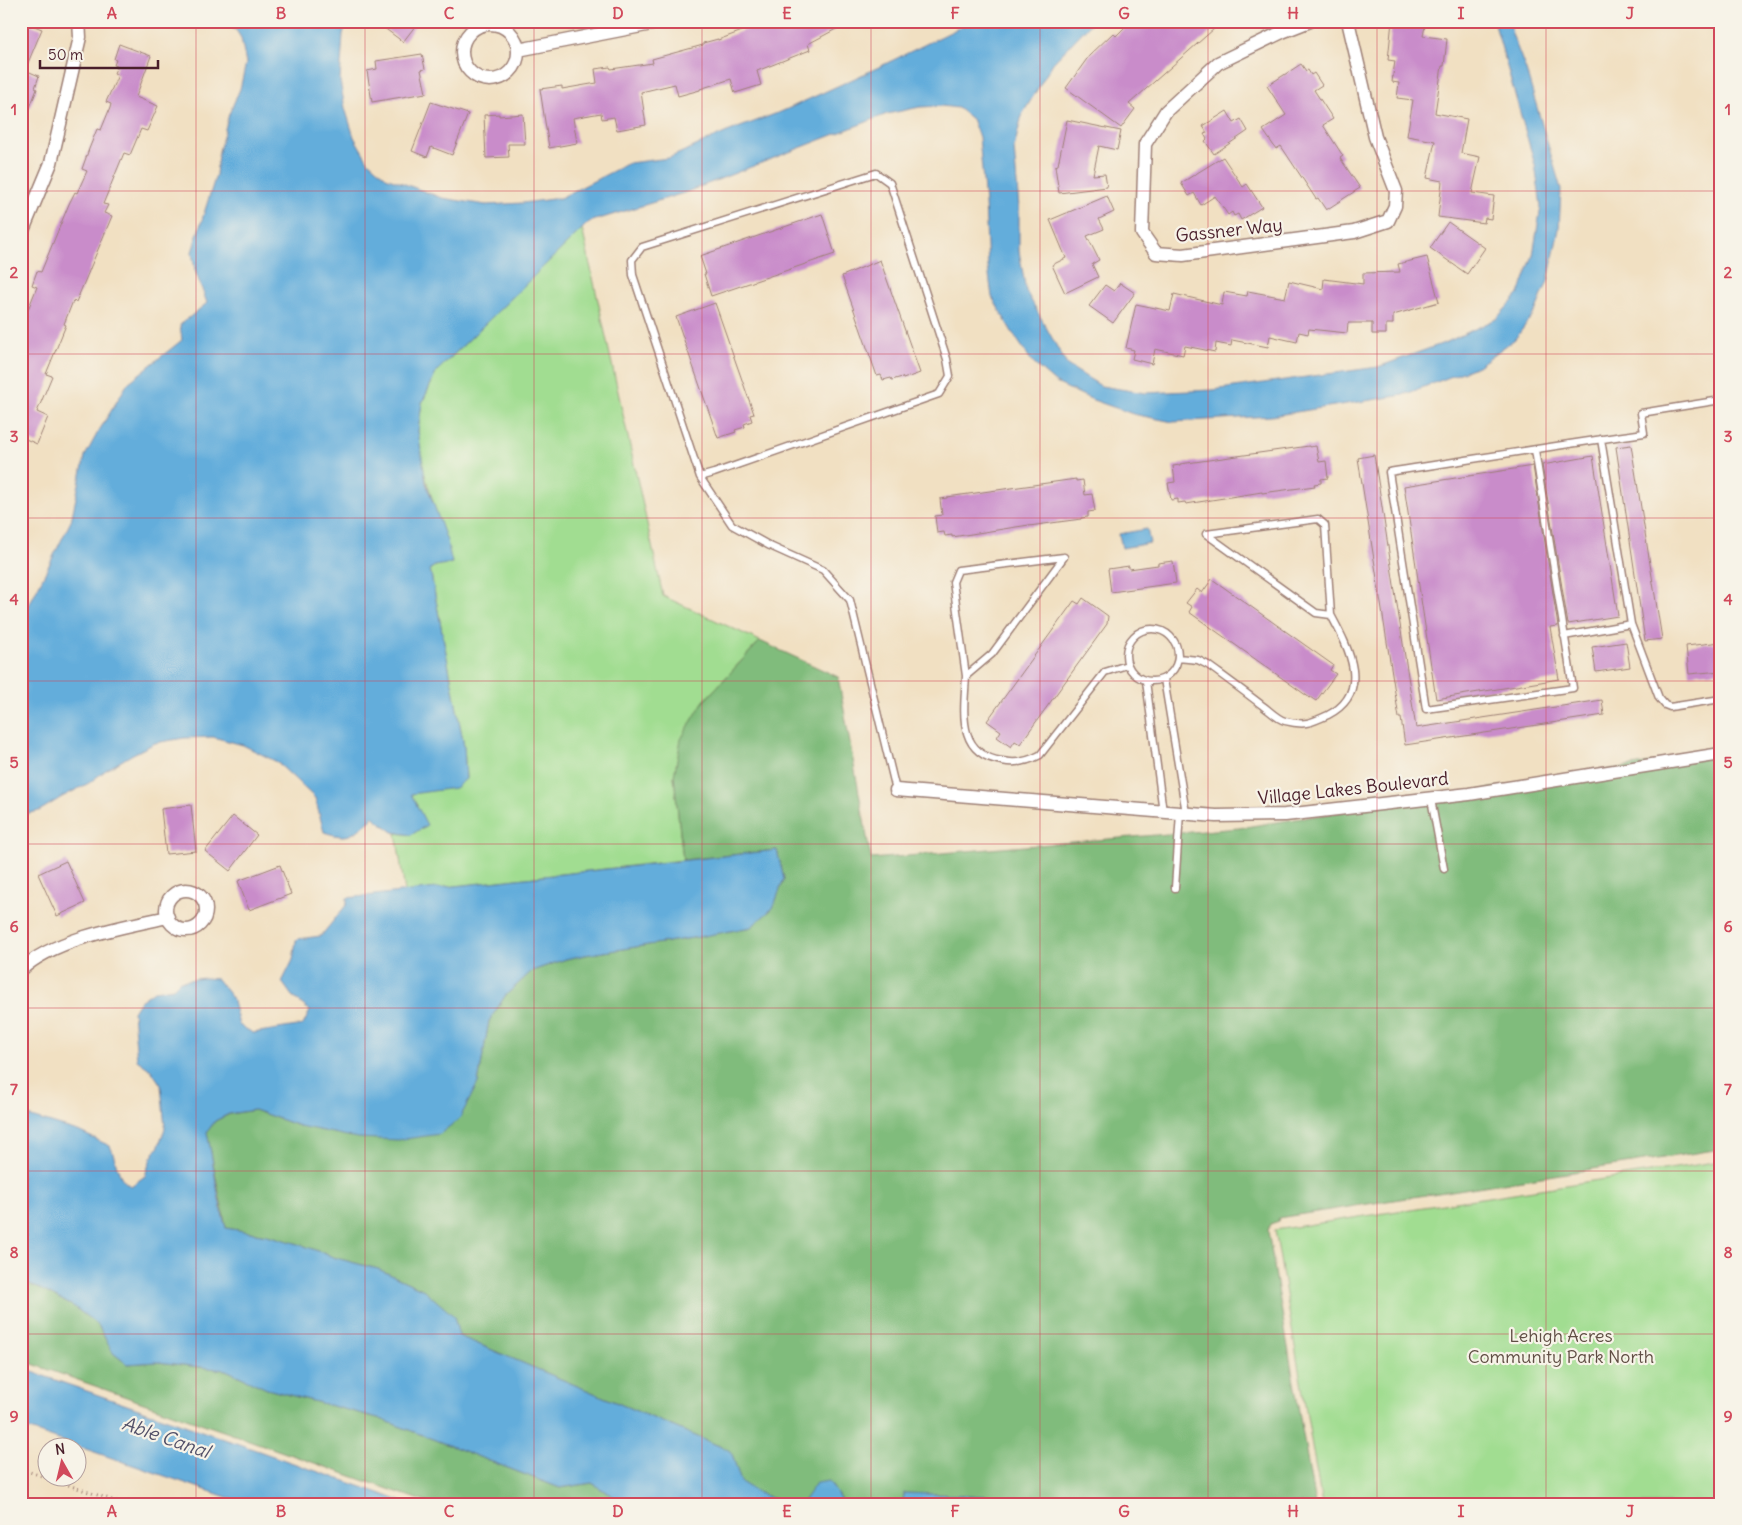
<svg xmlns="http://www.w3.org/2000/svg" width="1742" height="1525" font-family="Delius,sans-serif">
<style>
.green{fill:#a1dd91;stroke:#767e5e}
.forest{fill:#80bc7b;stroke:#656e53}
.water{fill:#63addb;stroke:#566683}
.building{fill:#c98cca}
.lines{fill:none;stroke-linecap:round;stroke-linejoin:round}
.service-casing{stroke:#9e8076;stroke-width:9}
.minor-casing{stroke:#9e8076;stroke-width:15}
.path{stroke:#9e8076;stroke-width:3;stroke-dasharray:1 4;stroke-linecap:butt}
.service{stroke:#fff;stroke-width:6}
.minor{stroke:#fff;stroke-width:12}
.grid{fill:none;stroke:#d1495b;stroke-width:1;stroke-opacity:0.55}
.labels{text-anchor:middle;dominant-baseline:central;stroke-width:4.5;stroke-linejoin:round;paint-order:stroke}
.street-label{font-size:18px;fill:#4a1f2b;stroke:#f7f3e8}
.park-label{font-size:18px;fill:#604e44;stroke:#f7f3e8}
.water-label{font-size:19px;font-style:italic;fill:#535169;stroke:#f7f3e8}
.neatline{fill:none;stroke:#d1495b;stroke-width:2}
.grid-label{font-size:16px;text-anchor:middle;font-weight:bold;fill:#d1495b}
</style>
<rect width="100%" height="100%" fill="#f7f3e8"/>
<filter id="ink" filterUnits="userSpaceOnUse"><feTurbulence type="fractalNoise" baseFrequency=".02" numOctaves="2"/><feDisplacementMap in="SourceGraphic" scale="10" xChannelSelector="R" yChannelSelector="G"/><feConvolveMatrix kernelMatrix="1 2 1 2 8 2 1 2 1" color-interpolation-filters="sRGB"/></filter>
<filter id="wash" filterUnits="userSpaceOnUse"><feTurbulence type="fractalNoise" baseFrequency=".0096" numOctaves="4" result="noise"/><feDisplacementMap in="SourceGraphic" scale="20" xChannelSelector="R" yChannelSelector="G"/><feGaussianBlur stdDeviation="1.12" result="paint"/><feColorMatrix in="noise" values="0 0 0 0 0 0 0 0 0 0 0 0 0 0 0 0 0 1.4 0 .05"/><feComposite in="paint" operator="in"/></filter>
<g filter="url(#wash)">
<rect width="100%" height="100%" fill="#f1e0c2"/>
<!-- green -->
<path class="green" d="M582 228 663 596 760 641 703 702 674 776 683 860 405 892 396 833 411 835 417 806 410 794 466 778 464 746 430 569 435 566 452 563 423 469 418 431 422 403 437 371Z
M1721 1161V1504H1322L1275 1230Z"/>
<!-- forest -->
<path class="forest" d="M760 641 838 677 871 859 1239 828 1721 752V1149L1278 1218 1279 1221 1270 1224 1268 1231 1315 1504H1062L1018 1497 904 1493 903 1504H843L829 1481 804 1500V1504H786L757 1492 740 1482 731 1451 459 1336 453 1316 424 1290 378 1269 336 1258 302 1245 267 1235 226 1228 207 1132 215 1121 230 1114 254 1110 299 1126 478 1083 489 1021 505 996 532 971 566 959 585 955 699 937 751 927 773 908 784 879 777 850 683 860 674 776 681 739 703 702Z
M21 1282 38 1288 73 1306 98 1325 113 1353 127 1364 157 1362 226 1370 267 1389 378 1418 560 1488 592 1483 625 1504H431L21 1360Z"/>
<!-- water -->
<path class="water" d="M206 21H347L343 34 340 81 345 108 354 137 368 161 386 177 442 198 486 205 523 203 560 198 629 163 669 158 727 132 783 111 879 67 973 21H1093L1053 63 1022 115 1014 148 1019 208V251L1026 291 1067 365 1101 386 1145 393 1213 390 1378 367 1447 342 1496 319 1519 294 1533 255 1541 206 1535 165 1494 21H1510L1512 34 1526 70 1561 189 1559 229 1548 281 1535 312 1515 339 1478 366 1403 395 1271 416 1173 422 1133 414 1093 400 1056 383 1033 363 1012 332 992 297 988 267 985 203 979 137 972 119 958 108 941 106 920 107 887 114 684 193 589 222 437 371 422 403 418 431 426 483 447 541 452 563 435 566 430 569 464 746 466 779 455 788 411 794 427 825 411 835 393 832 372 816 371 820C351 836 349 840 324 832L315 798 277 762 243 745 213 737 184 738 155 743 133 754 106 770 89 783 62 797 39 811 21 815V621L71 521 85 456 97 434 128 383 182 340 180 325 207 303 195 270 192 252 216 175 218 155 229 114 240 89 246 63 241 38 236 30 226 25 212 24Z
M1147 529 1150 543 1122 548 1119 534Z
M777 850 784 879 773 908 751 927 699 937 585 955 566 959 532 971 505 996 489 1021 478 1083 460 1118 440 1134 398 1140 357 1138 299 1126 254 1110 229 1114 215 1121 207 1132C214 1164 217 1197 226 1228L267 1235 302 1245 336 1258 378 1269 424 1290 454 1316 459 1336 731 1451 741 1482 757 1492 786 1504H625L592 1483 560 1488 378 1418 267 1389 226 1370 157 1362 127 1364 113 1353 98 1325 73 1306 38 1288 21 1282V1114L78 1131 110 1146C117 1159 116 1179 131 1186L145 1176 151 1158 159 1146 165 1128 161 1085 151 1070 137 1060 133 1012 140 1001 154 991 173 988 180 981 204 978 217 979 232 998 239 1025 253 1033 303 1025 310 1011 292 996 282 982 293 960 296 941 298 939 321 936 347 904V898Z
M21 1368 379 1493 408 1504H247L21 1427Z
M829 1481 843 1504H804V1500L816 1483Z
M904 1493 1018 1497 1062 1504H903Z"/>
<g id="blocks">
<!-- building -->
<path class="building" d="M21 21 42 29 25 70 39 76 35 88 37 89 22 128Z
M375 21H419L403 42Z
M769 21H851L808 44 810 50 757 71 761 85 735 93 731 79 700 89V90L678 96 675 84 641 92 646 125 617 130 614 117 602 119 601 113 573 118 577 143 549 148 540 89 562 86V89L597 83 595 69 610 67 611 69 653 63 652 59 703 45V43L718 39V40Z
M1131 21H1223L1129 104 1135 109 1121 128 1066 88 1089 56 1113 33 1116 36Z
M1392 21H1426L1423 36 1447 39 1444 66H1442L1435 113 1467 119 1461 153 1480 157 1472 193 1494 196 1491 219 1485 218 1484 223 1438 217 1442 181 1427 178 1435 141 1407 136 1413 100 1397 98 1399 83 1392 82 1395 61 1388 60Z
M119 44 151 56 136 97 158 106 147 131 141 129 130 155 124 153 103 204 108 205 104 213 112 216 76 302 73 301 64 324 66 325 46 374 52 376 37 412 48 417 37 444 21 437V327L37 287 32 285 37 271 41 272 69 204 75 192 77 193 87 171 82 169 89 149 97 129 101 130 110 108 111 104 106 102 118 75 114 73 117 66 114 65 116 60 114 59Z
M422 54 425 69 421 70 426 93 372 102 367 71 377 69 376 61Z
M1301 64 1306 71 1308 70 1311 75 1314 73 1322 85 1314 90 1333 119 1323 125 1343 156 1340 158 1360 188 1326 210 1318 198 1316 199 1281 146 1276 149 1263 130 1286 115 1267 86Z
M431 102 468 114 452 155 431 147 427 157 412 151Z
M1227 111 1234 123 1241 119 1248 131 1214 154 1205 141 1207 139 1204 134 1207 133 1203 126Z
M499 114V116L523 114 525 144H508L509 157 486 158 484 115Z
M1067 120 1121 131 1117 150 1099 146 1093 175 1105 174 1107 187 1059 193 1055 166 1058 165Z
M1223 157 1243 187 1247 184 1262 207 1241 220 1238 214 1234 216 1232 212 1228 215 1215 196 1201 205 1194 193 1189 196 1181 183Z
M1107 196 1114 212 1099 219 1104 229 1087 236 1099 260 1092 264 1098 277 1065 293 1052 265 1066 258 1050 220Z
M822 214 835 254 711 296 704 274H706L700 256Z
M1448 222 1485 248 1467 274 1430 248Z
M1427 257 1439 302 1393 315V324H1386V334H1372V323H1348L1347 333 1309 329 1308 334 1299 332 1297 342 1270 336 1268 347 1232 340 1231 346 1216 343 1215 352 1185 346 1183 355 1155 349 1152 364 1132 359 1134 350 1126 348 1136 304 1170 311 1174 294 1222 305 1224 292 1247 296 1248 291 1285 298 1289 281 1323 289 1324 279 1363 284V273L1400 272 1398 264Z
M880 260 920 373 903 379 902 377 892 380 891 378 883 380 881 375 877 376 842 276Z
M1120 283 1135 293 1113 323 1089 306 1105 285 1114 291Z
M715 303 754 414 750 415 752 421 744 424 745 427 735 430 736 432 718 438 676 317Z
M1631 445 1662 639 1645 641 1616 447Z
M1309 446V447L1316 446 1319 462 1326 461 1328 478 1321 479V483L1314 484 1315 486 1262 493V492L1186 504 1185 502 1178 503V499L1171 500 1168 483 1175 482 1173 466 1180 465V464Z
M1374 455 1416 728 1602 700 1604 715 1405 745 1401 718H1399L1358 458Z
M1593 456 1618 616 1568 624 1542 465Z
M1533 466 1558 626 1550 627 1559 679 1436 699 1404 486Z
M1076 479V481L1083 480 1085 495 1092 494 1095 511 1088 512V517L1081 518V519L1029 526V525L952 537V535L945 536 944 532 937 533 935 516 942 515 940 499 947 498V497Z
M1173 561 1176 583 1111 592 1108 569 1129 566V569L1158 565V563Z
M1212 579 1333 665 1330 670 1336 674 1316 701 1310 697V698L1189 612 1192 607 1186 603 1197 589 1202 593Z
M1083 598 1108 616 1107 624 1020 744 1015 741 1011 747 997 737 1001 731 987 721 1074 601 1079 604Z
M1626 642 1630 667 1596 672 1592 647Z
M1721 642V671L1689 674 1686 646Z
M191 805 196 851 166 854 161 809Z
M233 816 257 835 230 871 205 851Z
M66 861 85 903 57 916 38 874Z
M280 865 291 894 249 910 238 881Z"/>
</g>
</g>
<g filter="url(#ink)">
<use href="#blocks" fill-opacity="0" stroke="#9e8076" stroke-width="1"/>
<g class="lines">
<defs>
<path id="service" d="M1601 439 1631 624
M1535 450 1573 688 1426 709 1389 472C1474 459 1559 445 1644 433L1641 413 1721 400
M700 477 714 473 939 394 950 376 947 359 890 183 876 173 642 247 632 260 633 275 700 477 732 525 770 546 823 570 850 600 896 790
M1206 534 1318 519 1325 525 1331 615
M1064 557 992 654 966 676C964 711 956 754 1002 761 1016 764 1027 762 1040 755L1105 672 1127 665
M1126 655a26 26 0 1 1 52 0a26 26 0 1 1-52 0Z
M1564 636 1631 624 1659 698 1665 705 1670 707 1721 699
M1178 658 1198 660 1208 665C1227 679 1245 692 1263 706 1270 711 1277 719 1285 721 1305 726 1311 723 1328 715 1373 692 1348 647 1331 615L1316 613 1206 534
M966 676 953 582 958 570 1064 557
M1164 679 1186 813
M1146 681 1163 812
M1431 799 1444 869
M1175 888 1180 813"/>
<path id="minor" d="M1310 21 1282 32 1218 63 1166 111 1145 144 1142 233 1156 253 1183 255 1354 232 1388 221 1395 206 1396 191 1375 137 1348 21
M462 52a28 28 0 1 1 56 0a28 28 0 1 1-56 0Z
M518 50 667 21
M21 235 51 163 80 37 79 21
M896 790 1216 816 1285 815 1469 794 1721 754
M166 910a20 20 0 1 1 40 0a20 20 0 1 1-40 0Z
M21 970C52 939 126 926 168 917"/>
</defs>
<!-- service casing -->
<use href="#service" class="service-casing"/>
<!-- minor casing -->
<use href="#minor" class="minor-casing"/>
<!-- path -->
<path class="path" d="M21 1469 124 1504"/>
<!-- service -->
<use href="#service" class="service"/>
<!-- minor -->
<use href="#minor" class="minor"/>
</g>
</g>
<!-- grid -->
<path class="grid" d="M196 21V1504M365 21V1504M534 21V1504M702 21V1504M871 21V1504M1040 21V1504M1208 21V1504M1377 21V1504M1546 21V1504M21 191H1721M21 354H1721M21 518H1721M21 681H1721M21 844H1721M21 1008H1721M21 1171H1721M21 1334H1721"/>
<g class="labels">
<!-- street labels -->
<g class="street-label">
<text transform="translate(1229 230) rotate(-6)">Gassner Way</text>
<text transform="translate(1353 788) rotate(-6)">Village Lakes Boulevard</text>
</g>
<!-- park labels -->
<g class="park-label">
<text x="1561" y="1335">Lehigh Acres<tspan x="1561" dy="21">Community Park North</tspan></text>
</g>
<!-- water labels -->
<g class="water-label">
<text transform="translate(166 1437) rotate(19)">Able Canal</text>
</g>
</g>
<!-- margin -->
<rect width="1742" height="1525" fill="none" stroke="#f7f3e8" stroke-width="55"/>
<!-- north arrow -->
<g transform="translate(62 1462) rotate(352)"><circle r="24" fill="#f7f3e8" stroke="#b29e9c"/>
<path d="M0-4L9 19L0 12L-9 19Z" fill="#d1495b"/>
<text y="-8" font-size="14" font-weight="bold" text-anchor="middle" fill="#4a1f2b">N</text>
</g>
<!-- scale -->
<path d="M40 60v8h118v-8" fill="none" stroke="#4a1f2b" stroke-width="2.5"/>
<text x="48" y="60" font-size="15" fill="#4a1f2b" stroke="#f7f3e8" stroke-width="4" paint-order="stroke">50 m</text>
<rect x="28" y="28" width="1686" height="1470" class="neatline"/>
<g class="grid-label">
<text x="112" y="19">A</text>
<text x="281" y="19">B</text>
<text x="449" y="19">C</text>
<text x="618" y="19">D</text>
<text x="787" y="19">E</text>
<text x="955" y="19">F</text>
<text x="1124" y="19">G</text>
<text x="1293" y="19">H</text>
<text x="1461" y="19">I</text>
<text x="1630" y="19">J</text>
<text x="14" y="115">1</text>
<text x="1728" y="115">1</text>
<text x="14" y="278">2</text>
<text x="1728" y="278">2</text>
<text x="14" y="442">3</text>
<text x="1728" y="442">3</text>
<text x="14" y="605">4</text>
<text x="1728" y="605">4</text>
<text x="14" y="768">5</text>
<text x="1728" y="768">5</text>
<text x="14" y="932">6</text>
<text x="1728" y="932">6</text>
<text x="14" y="1095">7</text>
<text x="1728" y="1095">7</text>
<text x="14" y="1258">8</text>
<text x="1728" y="1258">8</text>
<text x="14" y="1422">9</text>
<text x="1728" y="1422">9</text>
<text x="112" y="1517">A</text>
<text x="281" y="1517">B</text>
<text x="449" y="1517">C</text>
<text x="618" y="1517">D</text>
<text x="787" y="1517">E</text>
<text x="955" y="1517">F</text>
<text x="1124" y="1517">G</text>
<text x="1293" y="1517">H</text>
<text x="1461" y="1517">I</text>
<text x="1630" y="1517">J</text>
</g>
</svg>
